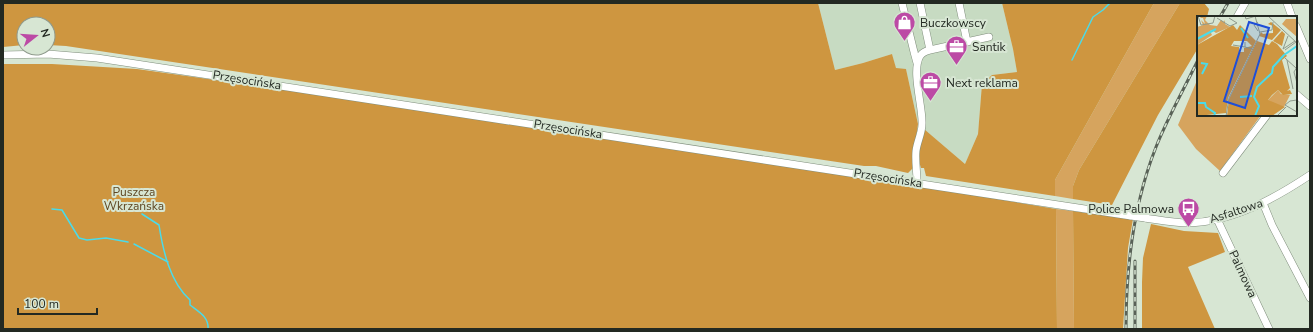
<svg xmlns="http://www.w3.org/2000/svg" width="1313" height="332" font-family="'Nunito Sans',sans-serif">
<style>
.built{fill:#c7dbc2}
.green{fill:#d6a45e}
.forest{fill:#ce9640}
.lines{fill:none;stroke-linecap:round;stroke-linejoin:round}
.stream{stroke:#4adbea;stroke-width:1.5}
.minor-casing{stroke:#808e7d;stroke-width:8}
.minor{stroke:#fff;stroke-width:7}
.rail-casing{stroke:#596257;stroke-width:3}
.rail{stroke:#d7e6d3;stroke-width:1.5;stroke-dasharray:4.5;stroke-linecap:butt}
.minor-bridge-casing{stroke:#808e7d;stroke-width:8;stroke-linecap:butt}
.minor-bridge{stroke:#fff;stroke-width:7}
.labels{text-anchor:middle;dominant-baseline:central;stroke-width:4;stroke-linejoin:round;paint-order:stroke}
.poi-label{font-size:12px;fill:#232922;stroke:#d7e6d3;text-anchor:start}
.street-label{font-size:12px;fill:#232922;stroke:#d7e6d3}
.park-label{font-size:12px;fill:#5e4622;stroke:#d7e6d3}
.inset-river{fill:none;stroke:#4adbea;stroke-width:2}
.inset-road{fill:none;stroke:#8f9a8c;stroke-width:1}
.view{fill:#1d4ed8;fill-opacity:0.15;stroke:#1d4ed8;stroke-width:2}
.inset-edge{fill:none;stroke:#232922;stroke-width:2}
</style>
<rect width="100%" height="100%" fill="#d7e6d3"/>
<!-- built -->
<path class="built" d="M818 3H1002L1013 49 1017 72 992 75 982 84 978 134 965 164 918 124 906 69H896L892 54 863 63 835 70Z"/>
<!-- green -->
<path class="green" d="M1154 3H1180L1079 170 1073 186V199L1055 196V180Z
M1198 78V115H1261L1220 171 1196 149 1178 125Z
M1056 209 1073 211 1074 329H1057Z"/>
<!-- forest -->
<path class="forest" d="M3 3H818L835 70 863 63 892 54 896 68 906 69 918 124 914 154 915 166 908 173 876 166H864L66 46 48 45V24H24V45L3 47Z
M1002 3H1154L1055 180V196L926 176 924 168H921C916 154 920 142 924 129L965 164 978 134 982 84 992 75 1017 72 1013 49Z
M1180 3H1204L1209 9 1207 17H1198V48L1158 115 1112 205 1073 199V186L1079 170Z
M3 64H52L137 69 385 104 920 186 1056 209 1057 329H3Z
M1073 211 1133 219 1128 248 1123 329H1074Z
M1151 224 1184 231 1218 233 1225 252 1188 267 1215 329H1142V282L1143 258Z"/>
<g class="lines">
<!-- stream -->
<path class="stream" d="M1072 60 1093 17 1103 10 1110 3
M52 209 62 210 79 238 87 240 106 238 128 242
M142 214 159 225C163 251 170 282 190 300V305C199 312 209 317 208 329
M134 244 168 262"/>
<defs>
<path id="minor" d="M902 3 914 52 917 63
M920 3 930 50
M959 3 967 42
M1287 3 1292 17
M1237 17 1245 3
M1296 26 1310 59
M3 55 48 54 97 58 1131 216
M1296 94 1310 106
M1223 173 1267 115
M917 182C917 172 915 161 916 151 917 142 922 133 922 124 923 107 911 71 920 56 922 53 926 51 930 50L989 37
M1263 203 1272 225 1310 298
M1145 218C1159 220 1173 223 1188 223 1232 222 1274 199 1310 175
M1217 219 1269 329"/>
</defs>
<!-- minor casing -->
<use href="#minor" class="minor-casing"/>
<!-- minor -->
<use href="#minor" class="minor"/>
<defs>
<path id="rail" d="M1220 17 1228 3
M1135 261V329
M1126 329C1126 267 1133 205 1156 147 1168 117 1184 89 1198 60"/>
</defs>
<!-- rail casing -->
<use href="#rail" class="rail-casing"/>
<!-- rail -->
<use href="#rail" class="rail"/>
<defs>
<path id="minor-bridge" d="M1131 216 1145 218"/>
</defs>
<!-- minor-bridge casing -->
<use href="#minor-bridge" class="minor-bridge-casing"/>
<!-- minor-bridge -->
<use href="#minor-bridge" class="minor-bridge"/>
</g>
<!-- icons -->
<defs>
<symbol id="shop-pin" viewBox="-11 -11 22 30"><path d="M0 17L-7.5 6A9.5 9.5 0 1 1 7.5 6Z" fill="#bc4aa5" stroke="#d7e6d3"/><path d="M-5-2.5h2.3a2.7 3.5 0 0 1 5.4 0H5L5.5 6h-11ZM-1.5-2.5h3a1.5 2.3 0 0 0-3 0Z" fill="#fff"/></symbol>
<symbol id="office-pin" viewBox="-11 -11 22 30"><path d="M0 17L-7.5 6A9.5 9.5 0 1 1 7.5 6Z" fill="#bc4aa5" stroke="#d7e6d3"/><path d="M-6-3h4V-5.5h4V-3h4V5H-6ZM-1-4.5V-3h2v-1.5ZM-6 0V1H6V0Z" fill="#fff"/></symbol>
<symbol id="bus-pin" viewBox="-11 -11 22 30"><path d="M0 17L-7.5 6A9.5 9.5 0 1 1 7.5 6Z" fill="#bc4aa5" stroke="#d7e6d3"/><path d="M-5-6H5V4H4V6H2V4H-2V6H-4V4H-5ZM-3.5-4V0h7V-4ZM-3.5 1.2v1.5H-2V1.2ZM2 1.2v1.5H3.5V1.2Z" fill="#fff"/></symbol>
</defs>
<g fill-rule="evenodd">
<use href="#shop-pin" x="892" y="10" width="25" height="34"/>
<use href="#office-pin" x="944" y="34" width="25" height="34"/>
<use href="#office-pin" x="918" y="70" width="25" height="34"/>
<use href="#bus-pin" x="1176" y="196" width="25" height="34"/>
</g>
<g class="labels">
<!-- poi labels -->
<g class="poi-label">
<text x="920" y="23">Buczkowscy</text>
<text x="972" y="47">Santik</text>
<text x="946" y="83">Next reklama</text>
<text x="1174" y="209" text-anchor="end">Police Palmowa</text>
</g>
<!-- street labels -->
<g class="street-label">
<text transform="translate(247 80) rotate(9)">Przęsocińska</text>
<text transform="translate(568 129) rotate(9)">Przęsocińska</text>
<text transform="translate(888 178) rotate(9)">Przęsocińska</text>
<text transform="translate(1236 211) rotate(-18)">Asfaltowa</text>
<text transform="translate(1243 274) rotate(65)">Palmowa</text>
</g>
<!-- park labels -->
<g class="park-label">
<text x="134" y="192">Puszcza<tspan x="134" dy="14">Wkrzańska</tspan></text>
</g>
</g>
<!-- overview -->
<g transform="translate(1197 16)">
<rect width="100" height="100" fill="#d7e6d3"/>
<path d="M5 0H10L8 4 13 9 20 10 24 4 27 6 28 4V8L33 11 19 17 15 14 13 15 15 19 0 29V11L6 9 4 4 8 8 6 2H3ZM89 3H100V21L85 8ZM81 74 84 78 93 79 87 91 70 85Z" fill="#d6a45e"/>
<path d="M74 6 84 14 75 24 62 20 64 16 66 18 76 17V10L71 8ZM36 9 40 14 43 9 59 25 31 82 29 97 0 100V29ZM37 25H50L55 30 47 32V36H42V31L34 30ZM85 15 88 18 85 30 76 25ZM60 25 72 29 75 25 80 28 90 40 85 44 93 72 90 75 93 74 95 78 86 79 81 74 75 79 71 84 88 91 75 100H30L32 83Z" fill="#ce9640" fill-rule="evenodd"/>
<path class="inset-river" d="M44 12 51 22M0 23 19 13M87 39 100 30M4 47 10 48 5 58M43 81 55 80M0 87H8L9 91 18 97 17 100M58 100 62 90 57 81 60 71 75 57 76 51 87 39"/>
<path class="inset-road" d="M1 0 4 9 16 7 18 0M48 0 49 3 59 0M71 0 100 27M20 2 33 10 40 7 32 2M61 15 57 9 61 6M63 16 75 14 76 6M48 26V31L55 33M36 29 48 31M86 33 98 25M86 33 91 20M88 34 99 26M88 42 99 52M90 44 96 73M100 51 97 56 100 67M100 84 93 85 88 89 100 96M29 100 32 82 63 18 58 0M80 100 89 91"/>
<path class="view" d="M52 6 72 12 48 92 27 85Z"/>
<rect width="100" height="100" class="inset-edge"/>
</g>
<!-- border -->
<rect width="1313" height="332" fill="none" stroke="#232922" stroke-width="8"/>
<!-- north arrow -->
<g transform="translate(36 36) rotate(73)"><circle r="19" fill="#d7e6d3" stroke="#8f9a8c"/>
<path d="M0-3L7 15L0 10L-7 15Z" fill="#bc4aa5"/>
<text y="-6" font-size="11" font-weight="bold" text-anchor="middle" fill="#232922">N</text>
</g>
<!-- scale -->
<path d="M18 308v6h79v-6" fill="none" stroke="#232922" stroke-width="2"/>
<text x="24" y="308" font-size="12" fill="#232922" stroke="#d7e6d3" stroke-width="3" paint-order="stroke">100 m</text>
</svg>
